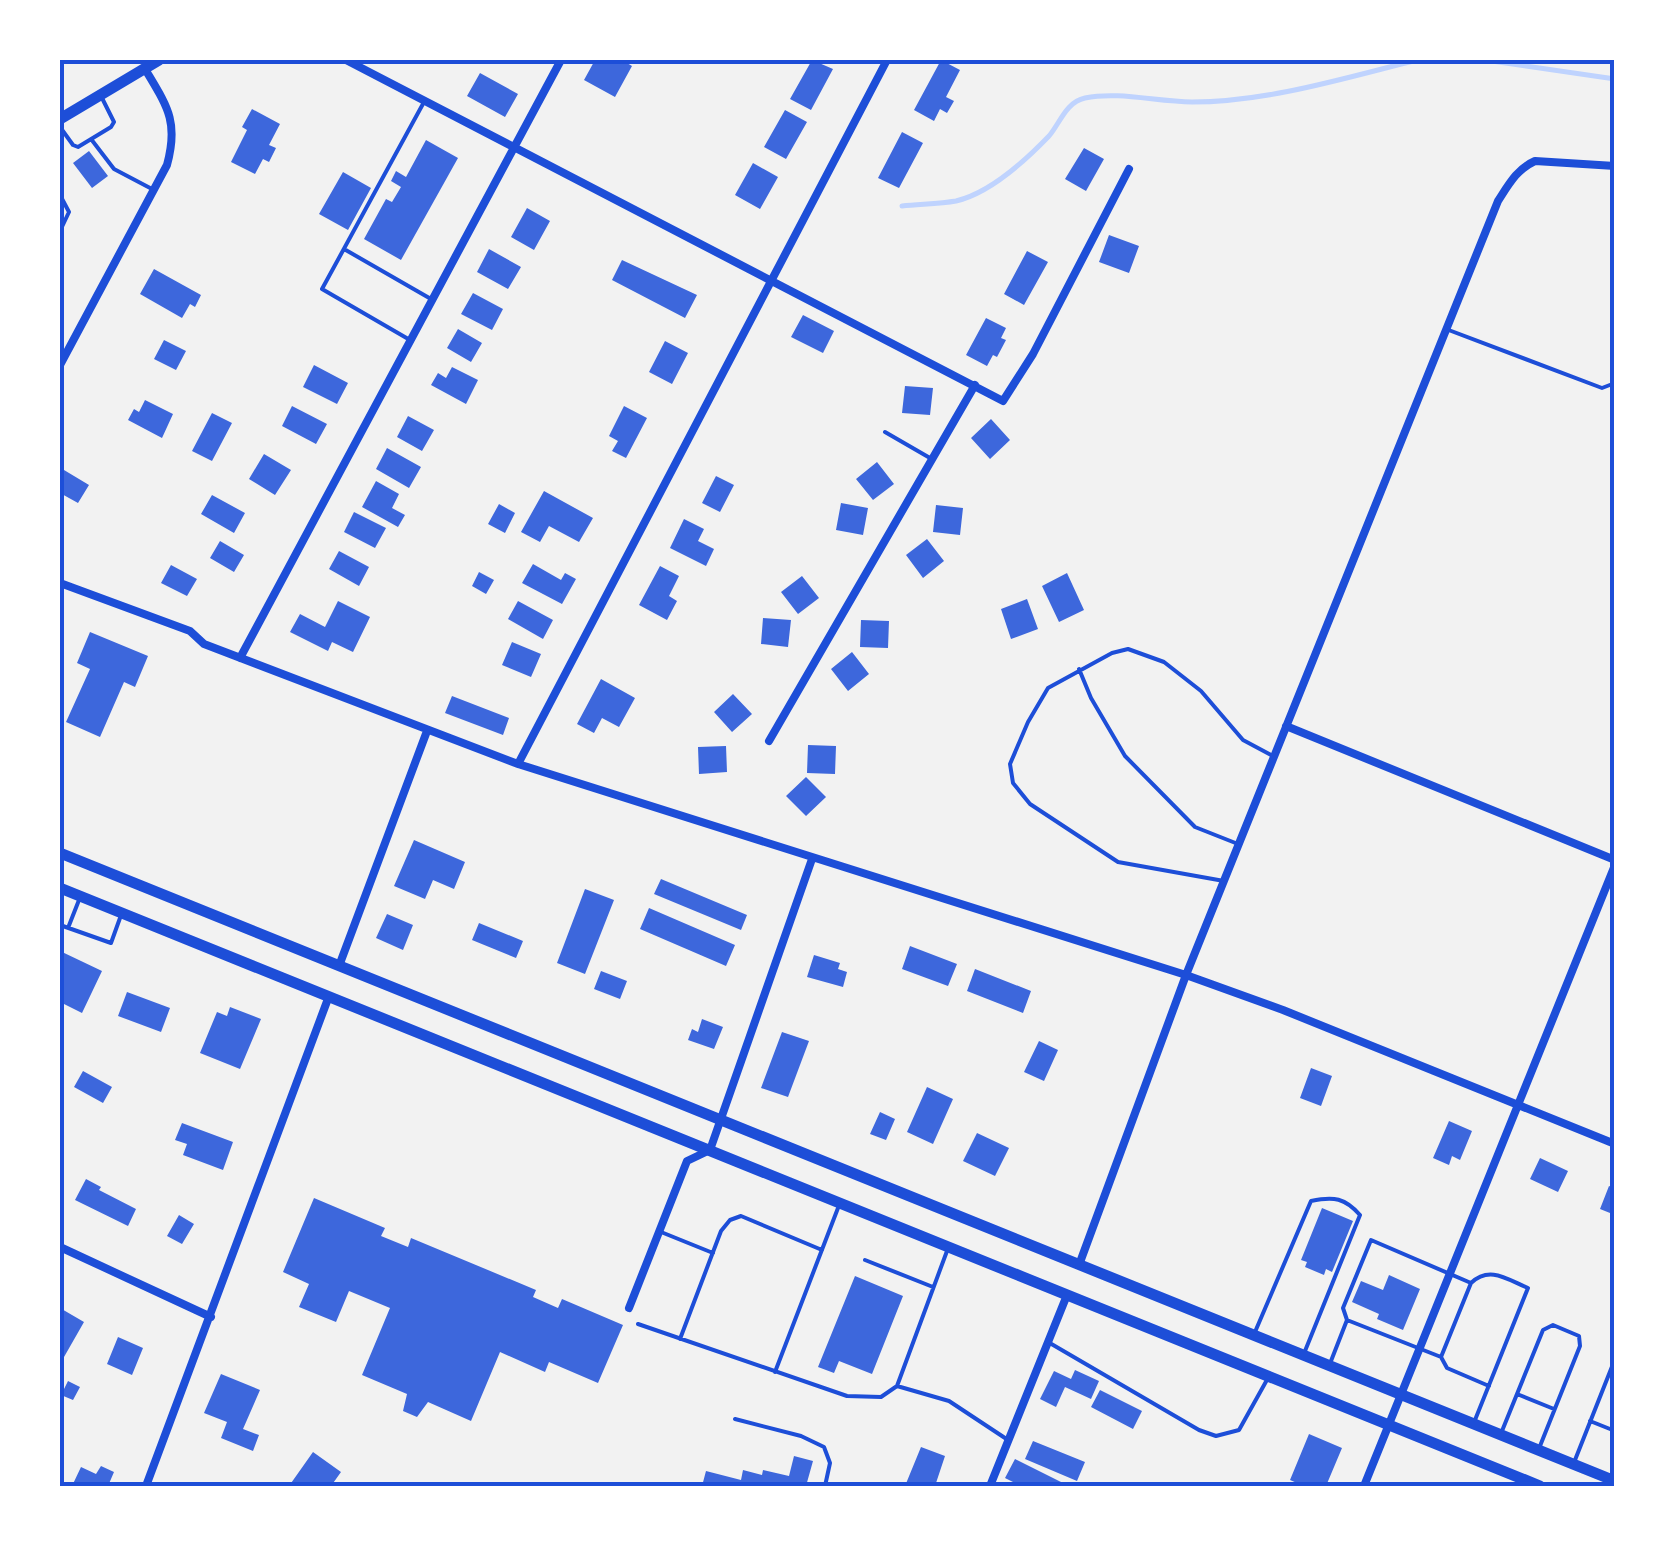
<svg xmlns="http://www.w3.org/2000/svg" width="1675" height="1546" font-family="'PT Sans Narrow',sans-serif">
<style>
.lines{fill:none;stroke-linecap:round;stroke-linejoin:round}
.stream{stroke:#bfd3fe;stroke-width:5}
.building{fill:#3d67dc}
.service{stroke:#1d4ed8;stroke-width:4}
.minor{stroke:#1d4ed8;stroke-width:8}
.primary{stroke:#1d4ed8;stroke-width:11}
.neatline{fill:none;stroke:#1d4ed8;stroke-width:4}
</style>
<rect width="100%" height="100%" fill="#f2f2f2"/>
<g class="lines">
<!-- stream -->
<path class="stream" d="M1485 60 1615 79
M902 206C920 204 939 204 956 201 990 193 1025 161 1049 136 1060 123 1066 102 1085 98 1119 91 1157 102 1192 102 1267 102 1345 78 1417 60"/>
</g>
<!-- building -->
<path class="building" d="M595 60H622L632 66 615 97 584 80Z
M812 60 833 69 811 110 790 99Z
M941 60 960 70 946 97 954 101 947 113 940 109 934 121 914 110Z
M480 73 518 94 505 117 467 96Z
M252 109 280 124 269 145 276 148 269 162 263 159 255 174 231 162 247 130 242 127Z
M785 110 807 122 786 159 764 147Z
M902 132 923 143 899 188 878 178Z
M426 140 458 158 401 260 364 239 386 199 392 202 401 187 391 181 396 171 406 177Z
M1084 148 1104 159 1086 191 1065 179Z
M89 151 108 176 92 188 73 163Z
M753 163 778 177 760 209 735 195Z
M343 172 371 188 348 230 319 214Z
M527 208 550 221 534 250 511 237Z
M1109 235 1139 246 1129 273 1099 262Z
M489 249 521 267 508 289 477 272Z
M1027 251 1048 262 1024 305 1004 294Z
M622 260 697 295 685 318 612 280Z
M154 269 201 295 195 307 190 304 182 318 140 294Z
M473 293 503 309 492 330 461 314Z
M803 315 834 331 823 353 791 337Z
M986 318 1006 328 1001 338 1006 340 997 357 993 355 987 366 966 355Z
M458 329 482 343 471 362 447 348Z
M164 340 186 351 176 370 154 359Z
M665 341 688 353 672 384 649 372Z
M314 365 348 383 337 404 303 387Z
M452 367 478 380 466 404 431 385 438 373 446 378Z
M905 386 933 388 930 415 902 413Z
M145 400 173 414 162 438 128 420 134 409 139 412Z
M292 406 327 424 316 444 282 426Z
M624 406 647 418 626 458 612 451 618 441 609 436Z
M212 413 232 423 212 461 192 451Z
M408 416 434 430 422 451 397 437Z
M991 419 1010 440 990 459 971 438Z
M387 448 421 467 409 488 376 469Z
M264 454 291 470 275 495 249 479Z
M877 462 894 484 873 500 856 479Z
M64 470 89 485 78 503 60 493V477Z
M716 476 734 485 720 512 702 503Z
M376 481 399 494 392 508 405 515 398 527 362 507Z
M544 491 593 518 579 542 549 526 540 542 521 532Z
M212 495 245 513 234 533 201 514Z
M841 503 868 508 863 535 836 530Z
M499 504 515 513 505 533 488 524Z
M936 505 963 508 960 535 933 532Z
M354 512 386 528 375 548 344 532Z
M684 519 704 529 698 541 714 549 706 566 670 548Z
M927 539 944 561 923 578 906 555Z
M220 541 244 555 234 572 210 558Z
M339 551 369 567 359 586 329 569Z
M533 564 561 580 565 573 576 579 562 604 522 583Z
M171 565 197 579 187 596 161 583Z
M660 566 679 576 669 596 677 601 667 620 639 605Z
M479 572 494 580 486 594 472 586Z
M1067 573 1084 610 1059 622 1042 586Z
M802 576 819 598 798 614 781 592Z
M1027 599 1038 629 1011 639 1001 609Z
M338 601 370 617 353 652 332 642 328 651 290 632 300 614 325 627Z
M518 601 553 620 543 639 508 619Z
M763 618 791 620 788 647 761 644Z
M861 620 889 621 888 648 860 647Z
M90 632 148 656 135 687 124 682 100 737 66 722 90 669 77 663Z
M512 642 541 654 531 677 502 665Z
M852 652 869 674 848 691 831 669Z
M601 679 635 698 619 727 602 718 594 733 577 724Z
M733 694 752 714 732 732 714 712Z
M452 696 509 718 503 735 445 713Z
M808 745 836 746 835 774 807 773Z
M726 746 727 772 699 774 698 747Z
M806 777 826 797 806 816 786 796Z
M414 840 465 862 454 889 433 880 425 899 394 886Z
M661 879 747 915 741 930 654 894Z
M585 889 614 900 585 974 557 963Z
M649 908 735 945 726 966 640 929Z
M387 914 413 925 403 950 376 938Z
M479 923 523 941 516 958 472 940Z
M910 946 957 964 948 986 902 969Z
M60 951 102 971 82 1013 60 1002Z
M814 955 840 963 838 969 847 972 843 987 807 977Z
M975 969 1031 991 1023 1013 967 991Z
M601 971 627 981 620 999 594 989Z
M127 992 170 1008 161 1032 118 1016Z
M230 1007 261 1019 240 1069 200 1053 217 1012 227 1016Z
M702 1019 723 1027 714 1049 688 1040 692 1029 698 1032Z
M782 1032 809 1041 788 1097 761 1088Z
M1039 1041 1058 1050 1044 1081 1024 1072Z
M1311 1068 1332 1076 1321 1106 1300 1098Z
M83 1071 112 1087 103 1103 74 1087Z
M927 1087 953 1099 933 1144 907 1132Z
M880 1112 895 1119 886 1140 870 1134Z
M1449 1121 1472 1131 1460 1160 1452 1156 1449 1165 1433 1158Z
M182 1123 233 1142 223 1170 183 1155 187 1144 175 1140Z
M977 1133 1009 1148 995 1176 963 1161Z
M1540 1158 1568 1171 1558 1192 1530 1179Z
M86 1179 101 1187 99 1190 136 1209 128 1226 75 1200Z
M1609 1186 1615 1188V1215L1600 1209Z
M314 1198 385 1228 381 1236 408 1247 411 1238 536 1290 533 1297 558 1308 562 1299 623 1325 598 1383 549 1362 545 1372 500 1352 471 1421 428 1402 417 1417 403 1411 407 1394 362 1375 390 1308 349 1291 336 1322 299 1307 309 1284 283 1272Z
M1322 1208 1353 1221 1332 1272 1326 1269 1324 1275 1305 1267 1307 1262 1301 1260Z
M179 1215 194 1224 182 1244 167 1236Z
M1389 1275 1420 1289 1403 1330 1377 1319 1379 1314 1352 1302 1361 1281 1383 1290Z
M855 1276 903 1296 872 1374 839 1361 834 1373 818 1367Z
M60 1308 84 1322 60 1364Z
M118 1337 143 1348 132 1375 107 1364Z
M1075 1370 1099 1381 1091 1399 1065 1387 1056 1407 1040 1399 1054 1371 1071 1379Z
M221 1374 260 1390 243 1429 259 1435 253 1451 221 1438 227 1422 204 1413Z
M68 1381 80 1387 73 1400 61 1395Z
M1100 1390 1142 1411 1133 1429 1091 1407Z
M1309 1434 1342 1448 1326 1486H1304L1290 1480Z
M1033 1441 1085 1462 1077 1481 1025 1459Z
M921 1447 945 1456 935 1486H905Z
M313 1452 341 1472 331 1486H289Z
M794 1456 813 1461 806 1486H702L706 1471 741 1480 743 1470 762 1475 763 1470 789 1476Z
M1015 1459 1069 1486H1021L1005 1478Z
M101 1466 114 1472 108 1486H72L81 1467 96 1474Z"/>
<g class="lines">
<!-- service -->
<path class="service" d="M60 127 73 145 78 147 111 127 114 122 101 96
M91 139 114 169 152 189
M60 195 69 212 60 231
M344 249 431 299
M1446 329 1602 388 1615 383
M410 340 322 289 424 102
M885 432 930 458
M1079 669 1091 698 1125 756 1195 827 1238 844
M1224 881 1118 862 1030 804 1013 783 1010 764 1028 722 1048 688 1112 653 1128 649 1164 662 1201 691 1243 740 1273 756
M60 925 111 943 120 918
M68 928 79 900
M661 1232 713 1253
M865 1260 933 1287
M1347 1320 1343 1308 1371 1240 1471 1283
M638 1324 847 1396 881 1397 897 1386 947 1251
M1255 1332 1311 1201C1334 1196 1345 1198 1360 1215L1305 1351
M680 1339 721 1231 730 1220 741 1216 822 1250
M1048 1342 1199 1430 1216 1436 1239 1430 1268 1378
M1331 1361 1347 1320 1441 1357
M775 1372 838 1208
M897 1386 949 1401 1008 1440
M1517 1394 1554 1409
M735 1419 801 1436 824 1447 830 1463 825 1486
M1475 1420 1528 1288C1508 1280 1490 1265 1471 1283L1441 1357 1447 1368 1489 1386
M1590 1421 1615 1431
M1502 1431 1543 1330 1553 1325 1579 1336 1580 1346 1540 1446
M1575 1460 1615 1359"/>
<!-- minor -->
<path class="minor" d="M346 60 1003 401 1033 354 1129 169
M60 365 167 165C179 121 167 106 145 69
M60 583 190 631 204 644 518 764 1186 975 1283 1010 1615 1144
M240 658 561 60
M1286 726 1615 860
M769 741 975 385
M518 764 887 60
M339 966 427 731
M60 1247 211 1317
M1079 1265 1186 975 1498 201C1509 184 1517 169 1535 161L1615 166
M629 1308 687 1161 710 1150 812 859
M146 1486 329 996
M990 1486 1067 1295
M1364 1486 1615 865"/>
<!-- primary -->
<path class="primary" d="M60 119 159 60
M60 853 1615 1481
M60 888 1540 1486"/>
</g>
<!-- border -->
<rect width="1675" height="1546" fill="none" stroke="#ffffff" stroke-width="125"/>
<rect x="62" y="62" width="1550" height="1422" class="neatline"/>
</svg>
